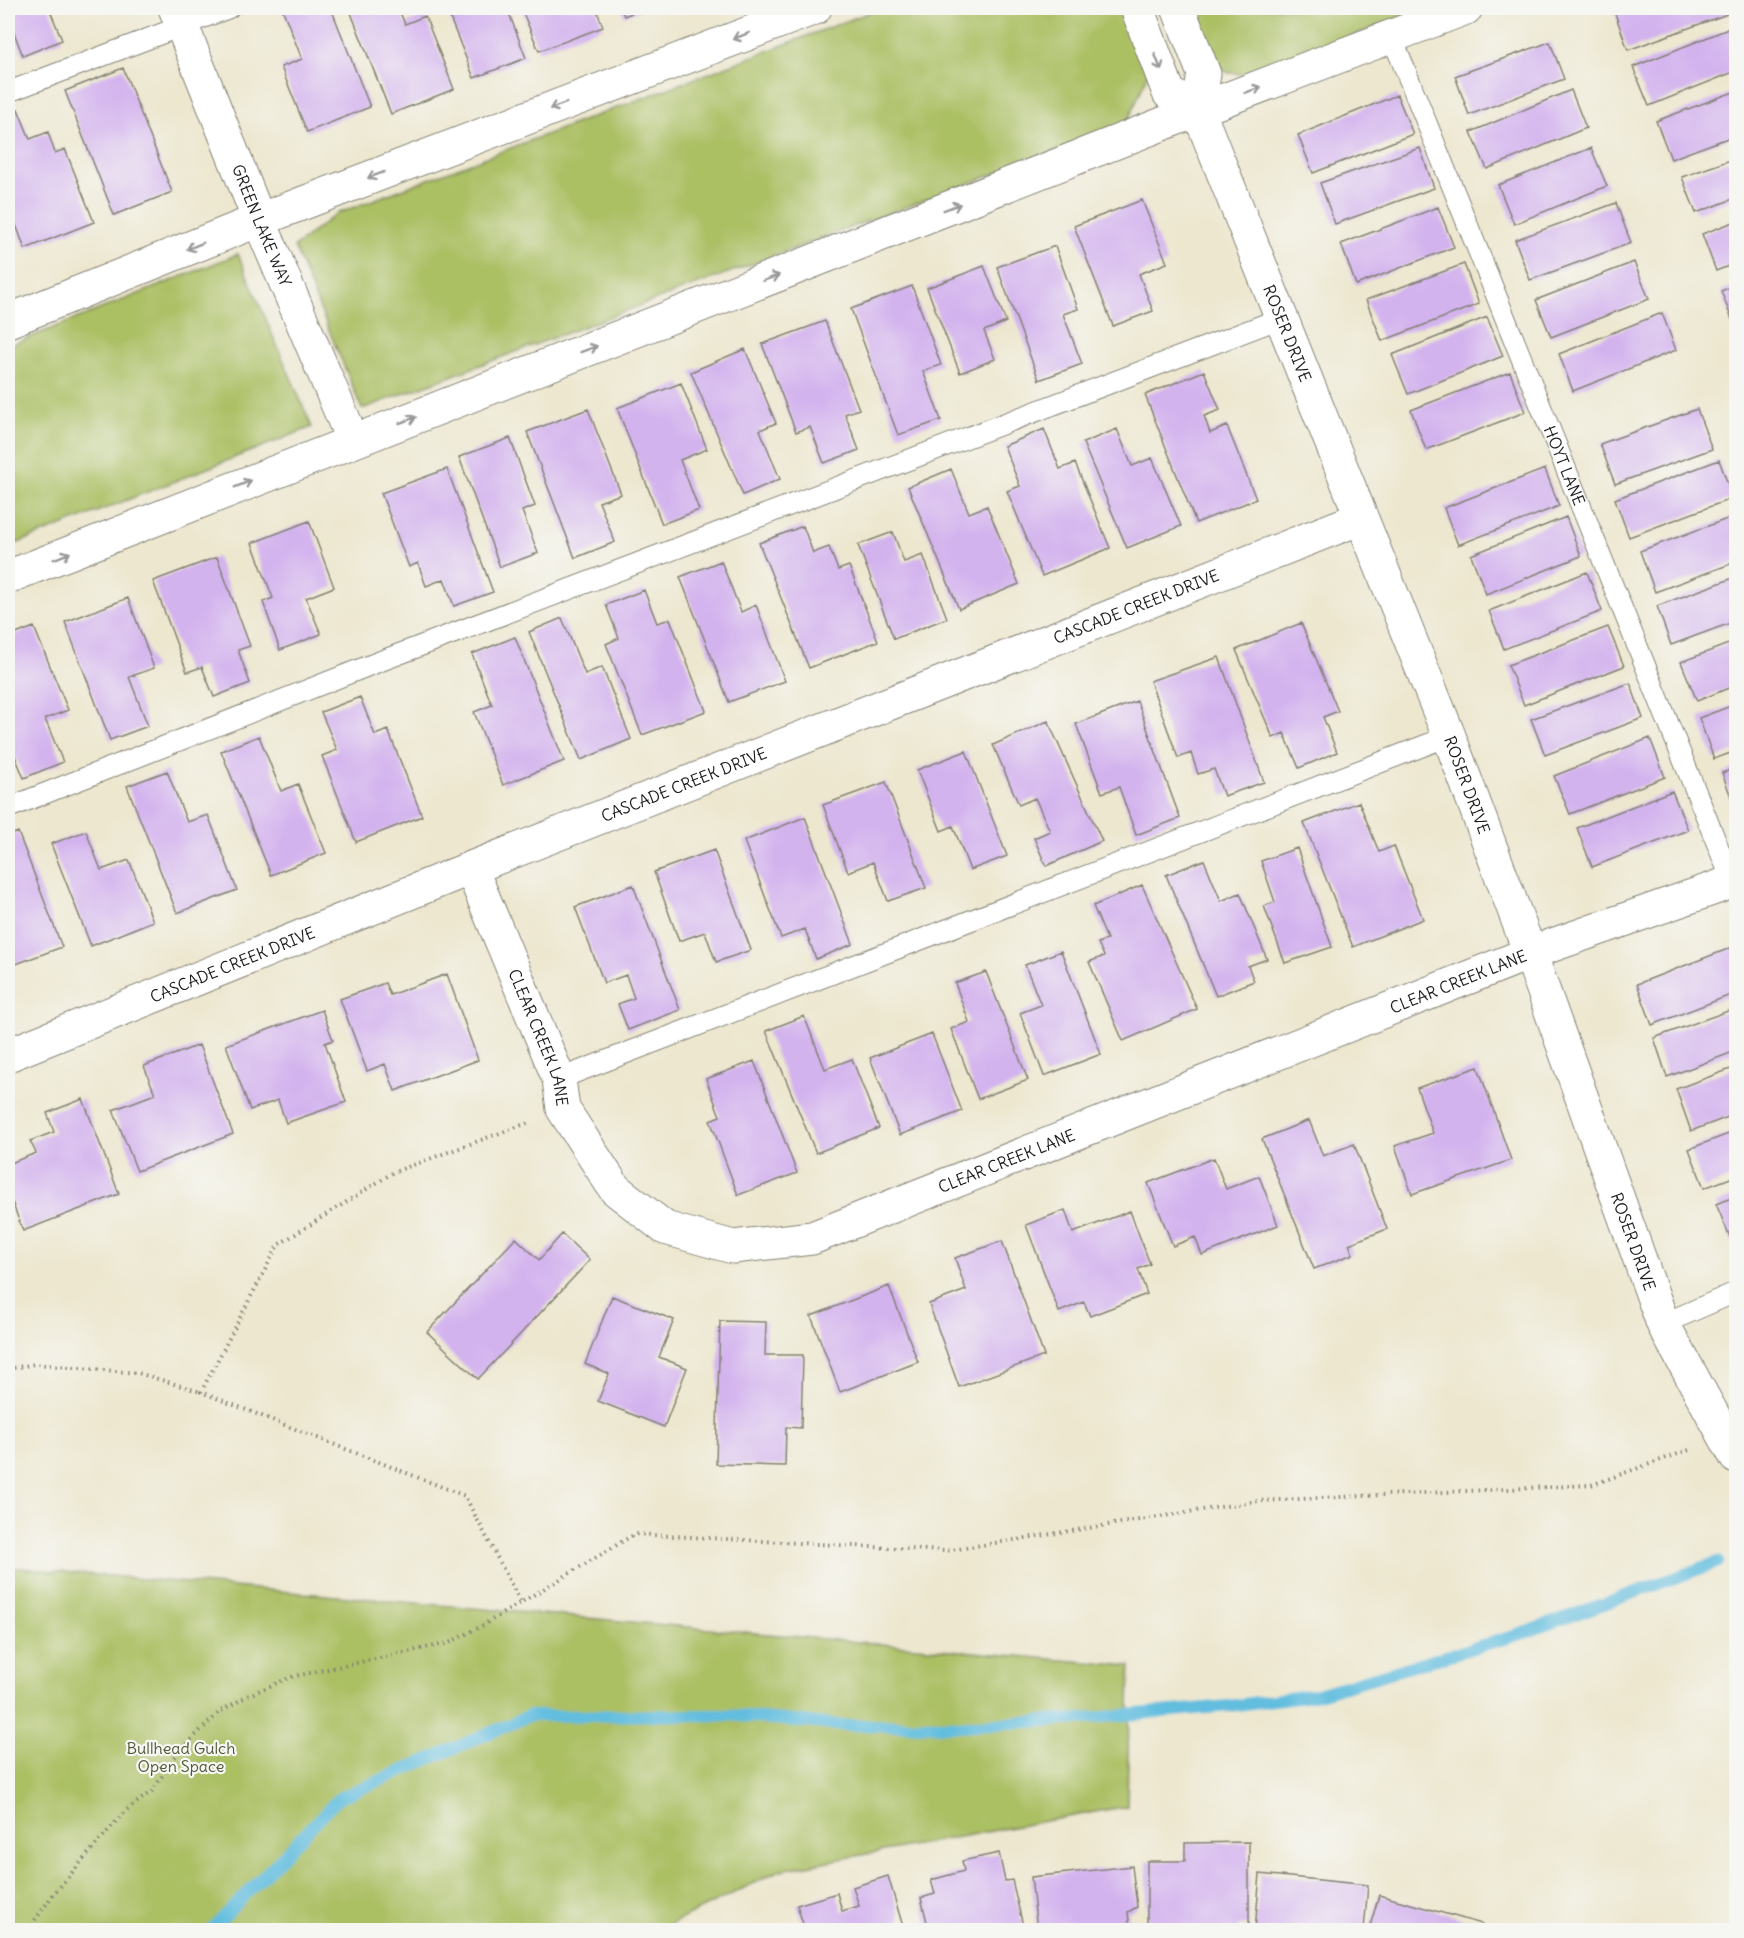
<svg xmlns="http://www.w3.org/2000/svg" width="1744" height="1938" font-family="Delius,sans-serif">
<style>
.green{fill:#abbf63;stroke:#646e40;stroke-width:1.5}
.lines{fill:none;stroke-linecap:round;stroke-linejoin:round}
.stream{stroke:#62bddf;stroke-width:12}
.building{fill:#d3b3ee}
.lane-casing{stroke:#848276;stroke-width:22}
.street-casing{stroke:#848276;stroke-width:35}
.path{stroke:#848276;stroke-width:4;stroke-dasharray:1.5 4.5;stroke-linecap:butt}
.lane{stroke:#fff;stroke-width:20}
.street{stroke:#fff;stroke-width:33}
.oneway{stroke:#999}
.labels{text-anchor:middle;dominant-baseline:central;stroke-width:4.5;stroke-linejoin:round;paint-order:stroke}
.street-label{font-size:16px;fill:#1c1c1c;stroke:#f6f6f2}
.park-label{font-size:16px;fill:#4e5535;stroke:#f6f6f2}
</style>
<rect width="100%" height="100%" fill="#f6f6f2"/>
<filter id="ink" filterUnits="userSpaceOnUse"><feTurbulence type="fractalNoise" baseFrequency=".0167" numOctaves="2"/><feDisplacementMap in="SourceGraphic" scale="12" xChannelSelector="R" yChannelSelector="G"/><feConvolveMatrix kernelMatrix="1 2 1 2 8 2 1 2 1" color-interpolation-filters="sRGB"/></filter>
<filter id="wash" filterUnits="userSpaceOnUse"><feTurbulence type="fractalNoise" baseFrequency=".008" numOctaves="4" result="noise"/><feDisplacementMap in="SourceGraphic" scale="24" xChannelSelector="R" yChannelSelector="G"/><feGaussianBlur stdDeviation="1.35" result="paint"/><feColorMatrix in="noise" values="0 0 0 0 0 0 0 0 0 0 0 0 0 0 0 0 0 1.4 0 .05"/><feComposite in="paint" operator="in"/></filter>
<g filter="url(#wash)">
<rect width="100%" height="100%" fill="#ede7cf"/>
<!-- green -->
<path class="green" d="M881 8H1117L1149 72 1126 125 362 409 294 247 336 214Z
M1186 8H1423L1254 75 1228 73 1203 56Z
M238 254 312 427 8 547V346Z
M8 1567 1130 1666 1127 1806 780 1870 659 1930H8Z"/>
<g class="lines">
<!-- stream -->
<path class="stream" d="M211 1930 339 1798 529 1716 729 1715 836 1725 958 1726 1080 1719 1229 1706 1318 1694 1524 1633 1718 1562"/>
</g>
<g id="blocks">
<!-- building -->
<path class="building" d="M8 8H49L62 40 23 56 8 17Z
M282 8H331L370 107 307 132 281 67 302 59Z
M349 8H398L405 24 425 16 454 89 391 114Z
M446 8H507L526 58 474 78Z
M521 8H596L603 27 539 51Z
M621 8H646L624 16Z
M1613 8H1728L1730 13 1628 50Z
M1733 27 1736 36V71L1649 106 1633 67Z
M1550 42 1564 79 1469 115 1455 76Z
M123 68 172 192 114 215 65 91Z
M1571 90 1586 128 1487 169 1471 132Z
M1736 91V135L1671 159 1656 121Z
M1397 95 1413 134 1313 173 1298 135Z
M18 109 30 139 48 132 55 153 65 149 94 222 25 249 8 203V113Z
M1420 148 1434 188 1335 224 1320 183Z
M1591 148 1607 186 1514 224 1498 185Z
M1736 158V198L1696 213 1682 177Z
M1142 200 1167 263 1139 274 1153 311 1113 326 1074 226Z
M1616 203 1631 243 1530 280 1515 240Z
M1438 207 1454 247 1356 285 1341 244Z
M1736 221V263L1716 271 1702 234Z
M1055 246 1078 309 1063 314 1082 364 1039 380 997 267Z
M1634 262 1649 299 1551 337 1536 300Z
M1464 264 1479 304 1382 341 1366 300Z
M984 266 1006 322 984 331 995 359 960 373 927 288Z
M1736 285V330L1721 291Z
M912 286 941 365 923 371 941 420 898 435 851 309Z
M1662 313 1676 350 1573 391 1559 354Z
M1487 317 1503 356 1408 394 1392 355Z
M825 321 859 409 845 414 859 450 824 463 810 427 796 432 762 344Z
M745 349 776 423 760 430 780 479 743 495 691 372Z
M1204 371 1220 410 1204 416 1210 433 1227 426 1256 499 1196 523 1145 395Z
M1510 372 1525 412 1426 450 1411 410Z
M681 383 707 449 680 460 699 510 662 524 617 408Z
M588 409 621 494 599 502 615 542 575 558 527 432Z
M1697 409 1712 449 1615 484 1600 444Z
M1044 429 1060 469 1075 463 1110 548 1042 576 1007 491 1020 486 1004 446Z
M1117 429 1132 466 1152 458 1181 526 1127 548 1083 443Z
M510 438 535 506 522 511 538 553 500 567 459 457Z
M1719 460 1733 498 1629 537 1615 499Z
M447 469 493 592 454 606 444 579 426 586 418 563 409 567 381 493Z
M951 469 969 513 987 506 1019 584 959 609 908 487Z
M1545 469 1559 506 1458 545 1444 508Z
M1735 516 1736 562 1655 592 1640 551Z
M1566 517 1581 556 1486 594 1471 555Z
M309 521 334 587 306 598 321 634 280 650 263 602 273 598 252 543Z
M803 526 813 553 829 547 838 570 849 566 878 641 809 668 759 543Z
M893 532 904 562 923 555 947 618 894 639 858 545Z
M217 557 250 646 238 650 250 683 214 697 202 667 187 672 153 581Z
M721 561 741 612 756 605 785 681 729 702 680 577Z
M1587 572 1602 611 1504 649 1489 611Z
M1736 577V621L1671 645 1657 606Z
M644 590 657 623 670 619 706 711 642 735 606 644 619 638 606 605Z
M128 598 154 668 129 677 148 726 110 740 65 622Z
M562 618 585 674 602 667 631 739 581 760 529 632Z
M1301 623 1338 711 1323 717 1337 752 1299 768 1284 733 1273 738 1236 650Z
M34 627 68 710 45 719 63 762 24 778 8 739V637Z
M1608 627 1624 666 1524 705 1508 665Z
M515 637 564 761 503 785 474 712 492 705 472 654Z
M1736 641V685L1697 701 1681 662Z
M1219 657 1264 782 1224 796 1214 769 1198 774 1191 753 1178 758 1150 681Z
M1630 683 1643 718 1545 755 1531 719Z
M360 697 375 735 388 730 422 816 356 842 322 756 337 750 321 712Z
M1137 701 1180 818 1136 835 1119 787 1102 793 1076 724Z
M1736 704V751L1714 759 1699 718Z
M1048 721 1102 841 1046 866 1034 838 1050 831 1035 798 1019 805 993 745Z
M259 736 281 791 298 784 326 853 271 875 221 751Z
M1650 738 1665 777 1570 814 1554 776Z
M966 751 1007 856 970 870 953 826 941 831 917 770Z
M1736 768V810L1722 773Z
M167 771 187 822 208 815 237 890 177 913 127 786Z
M886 782 926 888 888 901 873 862 848 872 823 805Z
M1672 791 1688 830 1592 867 1577 828Z
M1359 802 1379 852 1394 846 1423 919 1353 947 1304 823Z
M805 817 853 944 816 959 805 929 781 938 744 841Z
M86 831 101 870 129 860 153 921 91 946 51 844Z
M18 832 62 947 8 967V836Z
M1297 848 1332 947 1285 963 1264 906 1275 902 1261 861Z
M714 850 751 950 716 962 705 932 679 941 654 872Z
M1204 860 1221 901 1240 893 1267 959 1248 966 1254 981 1216 996 1166 875Z
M633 885 680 1010 628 1030 618 1004 634 998 626 975 604 983 575 907Z
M1142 885 1197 1009 1123 1041 1089 962 1104 956 1098 943 1107 939 1093 906Z
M1733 947 1736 957V993L1652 1025 1637 984Z
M1061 951 1101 1054 1044 1076 1020 1013 1041 1005 1025 965Z
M986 972 1028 1080 978 1099 951 1029 969 1022 955 983Z
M447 974 478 1060 395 1091 385 1064 367 1071 340 999 385 983 390 995Z
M1736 1008V1051L1667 1077 1654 1038Z
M322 1010 333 1040 325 1043 346 1102 286 1123 278 1100 250 1110 226 1045Z
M804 1016 825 1069 852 1059 879 1128 816 1153 766 1031Z
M932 1034 962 1111 900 1135 870 1058Z
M199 1045 233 1134 137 1171 113 1110 155 1094 144 1066Z
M754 1061 797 1173 738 1195 710 1120 720 1116 706 1079Z
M1478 1067 1511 1160 1412 1194 1395 1146 1433 1133 1417 1088Z
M1736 1067V1114L1691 1131 1676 1089Z
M83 1099 119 1194 23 1231 8 1191V1164L36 1153 30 1141 54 1132 47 1113Z
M1309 1120 1323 1156 1354 1144 1387 1229 1349 1244 1353 1254 1314 1269 1262 1139Z
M1736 1131V1176L1704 1188 1689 1149Z
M1214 1158 1226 1189 1259 1176 1278 1225 1202 1255 1195 1237 1173 1246 1148 1183Z
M1736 1196V1243L1733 1244 1716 1204Z
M1065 1210 1073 1233 1130 1211 1150 1264 1138 1269 1147 1294 1090 1316 1084 1302 1059 1312 1026 1225Z
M562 1234 590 1260 478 1379 427 1332 516 1238 539 1260Z
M1002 1241 1044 1356 959 1387 929 1304 966 1290 955 1258Z
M889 1286 918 1362 840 1392 811 1316Z
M612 1296 674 1320 659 1357 687 1368 664 1427 598 1401 609 1374 585 1364Z
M720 1321 766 1322 765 1355H803L801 1428 786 1427 785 1466 716 1464Z
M1249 1842V1925H1238V1930H1147V1861H1185V1843Z
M999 1853 1005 1881 1012 1880 1024 1930H929L921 1898 935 1894 931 1880 964 1871 962 1861Z
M1132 1866 1137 1907 1128 1912 1130 1930H1037L1031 1877Z
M1260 1874 1368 1885 1364 1930H1255Z
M888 1876 904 1930H805L797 1905 837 1893 842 1911 859 1906 853 1887Z
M1379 1895 1482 1924 1480 1930H1369Z"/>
</g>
</g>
<g filter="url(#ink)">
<use href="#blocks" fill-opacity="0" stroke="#848276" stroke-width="1.5"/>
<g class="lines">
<defs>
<g id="lane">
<path id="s1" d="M1392 37 1736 891"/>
<path d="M8 92 229 8"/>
<path d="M8 808 373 664 1281 318"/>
<path d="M559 1079 1449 736"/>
<path d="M1663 1324 1736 1292"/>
</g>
<g id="street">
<path id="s2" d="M175 8 259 220 353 441"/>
<path d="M1137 8 1169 93 1198 110"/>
<path id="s3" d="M1178 8 1204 74 1198 110 1449 736 1530 953 1663 1324 1736 1457"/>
<path d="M8 321 259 220 815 8"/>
<path d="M8 577 1198 110 1466 8"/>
<path id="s4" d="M471 868 559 1079 563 1109 615 1189 665 1228 733 1247 812 1238 1530 953 1732 882"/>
<path id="s5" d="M8 1055 471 868 1361 518"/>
</g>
</defs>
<!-- lane casing -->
<use href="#lane" class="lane-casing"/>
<!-- street casing -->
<use href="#street" class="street-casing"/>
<!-- path -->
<path class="path" d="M8 1369 35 1364 138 1373 201 1392
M520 1601 465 1496 201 1392 278 1245 394 1172 530 1122
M28 1930 52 1896 124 1812 152 1791 180 1750 221 1711 249 1695 291 1677 449 1643 480 1627 635 1534 945 1551 1258 1501 1591 1485 1689 1450"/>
<!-- lane -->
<use href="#lane" class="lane"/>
<!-- street -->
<use href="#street" class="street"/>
</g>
<!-- one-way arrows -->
<defs><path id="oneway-shaft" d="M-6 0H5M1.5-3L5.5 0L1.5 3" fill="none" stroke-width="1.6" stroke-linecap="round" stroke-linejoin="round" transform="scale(1.5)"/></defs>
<g class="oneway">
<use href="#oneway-shaft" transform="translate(741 36) rotate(159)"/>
<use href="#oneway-shaft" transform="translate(1158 62) rotate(69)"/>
<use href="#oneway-shaft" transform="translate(1253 90) rotate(-21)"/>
<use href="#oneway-shaft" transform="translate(558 106) rotate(159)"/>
<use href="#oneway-shaft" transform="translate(376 175) rotate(159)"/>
<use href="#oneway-shaft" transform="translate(952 207) rotate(-21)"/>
<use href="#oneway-shaft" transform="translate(195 246) rotate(158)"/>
<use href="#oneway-shaft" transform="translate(771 278) rotate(-21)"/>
<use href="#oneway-shaft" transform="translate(589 349) rotate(-21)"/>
<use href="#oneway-shaft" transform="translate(408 420) rotate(-21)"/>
<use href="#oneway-shaft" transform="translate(243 484) rotate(-22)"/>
<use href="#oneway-shaft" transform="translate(62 556) rotate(-22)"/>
</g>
</g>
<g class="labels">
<!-- street labels -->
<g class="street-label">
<text stroke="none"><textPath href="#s2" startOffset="234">GREEN LAKE WAY</textPath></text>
<text stroke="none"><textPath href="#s3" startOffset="348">ROSER DRIVE</textPath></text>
<text stroke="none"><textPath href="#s1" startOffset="462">HOYT LANE</textPath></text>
<text stroke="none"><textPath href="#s5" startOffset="1214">CASCADE CREEK DRIVE</textPath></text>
<text stroke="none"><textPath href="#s5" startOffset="728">CASCADE CREEK DRIVE</textPath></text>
<text stroke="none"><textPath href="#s3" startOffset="834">ROSER DRIVE</textPath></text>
<text stroke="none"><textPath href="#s5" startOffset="242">CASCADE CREEK DRIVE</textPath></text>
<text stroke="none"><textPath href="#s4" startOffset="1263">CLEAR CREEK LANE</textPath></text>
<text stroke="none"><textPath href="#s4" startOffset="183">CLEAR CREEK LANE</textPath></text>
<text stroke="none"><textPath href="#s4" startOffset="777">CLEAR CREEK LANE</textPath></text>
<text stroke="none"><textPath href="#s3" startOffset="1320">ROSER DRIVE</textPath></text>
</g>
<!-- park labels -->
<g class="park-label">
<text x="181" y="1748">Bullhead Gulch<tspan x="181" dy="18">Open Space</tspan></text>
</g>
</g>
<!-- margin -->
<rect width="1744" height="1938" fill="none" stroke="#f6f6f2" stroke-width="30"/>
</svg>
